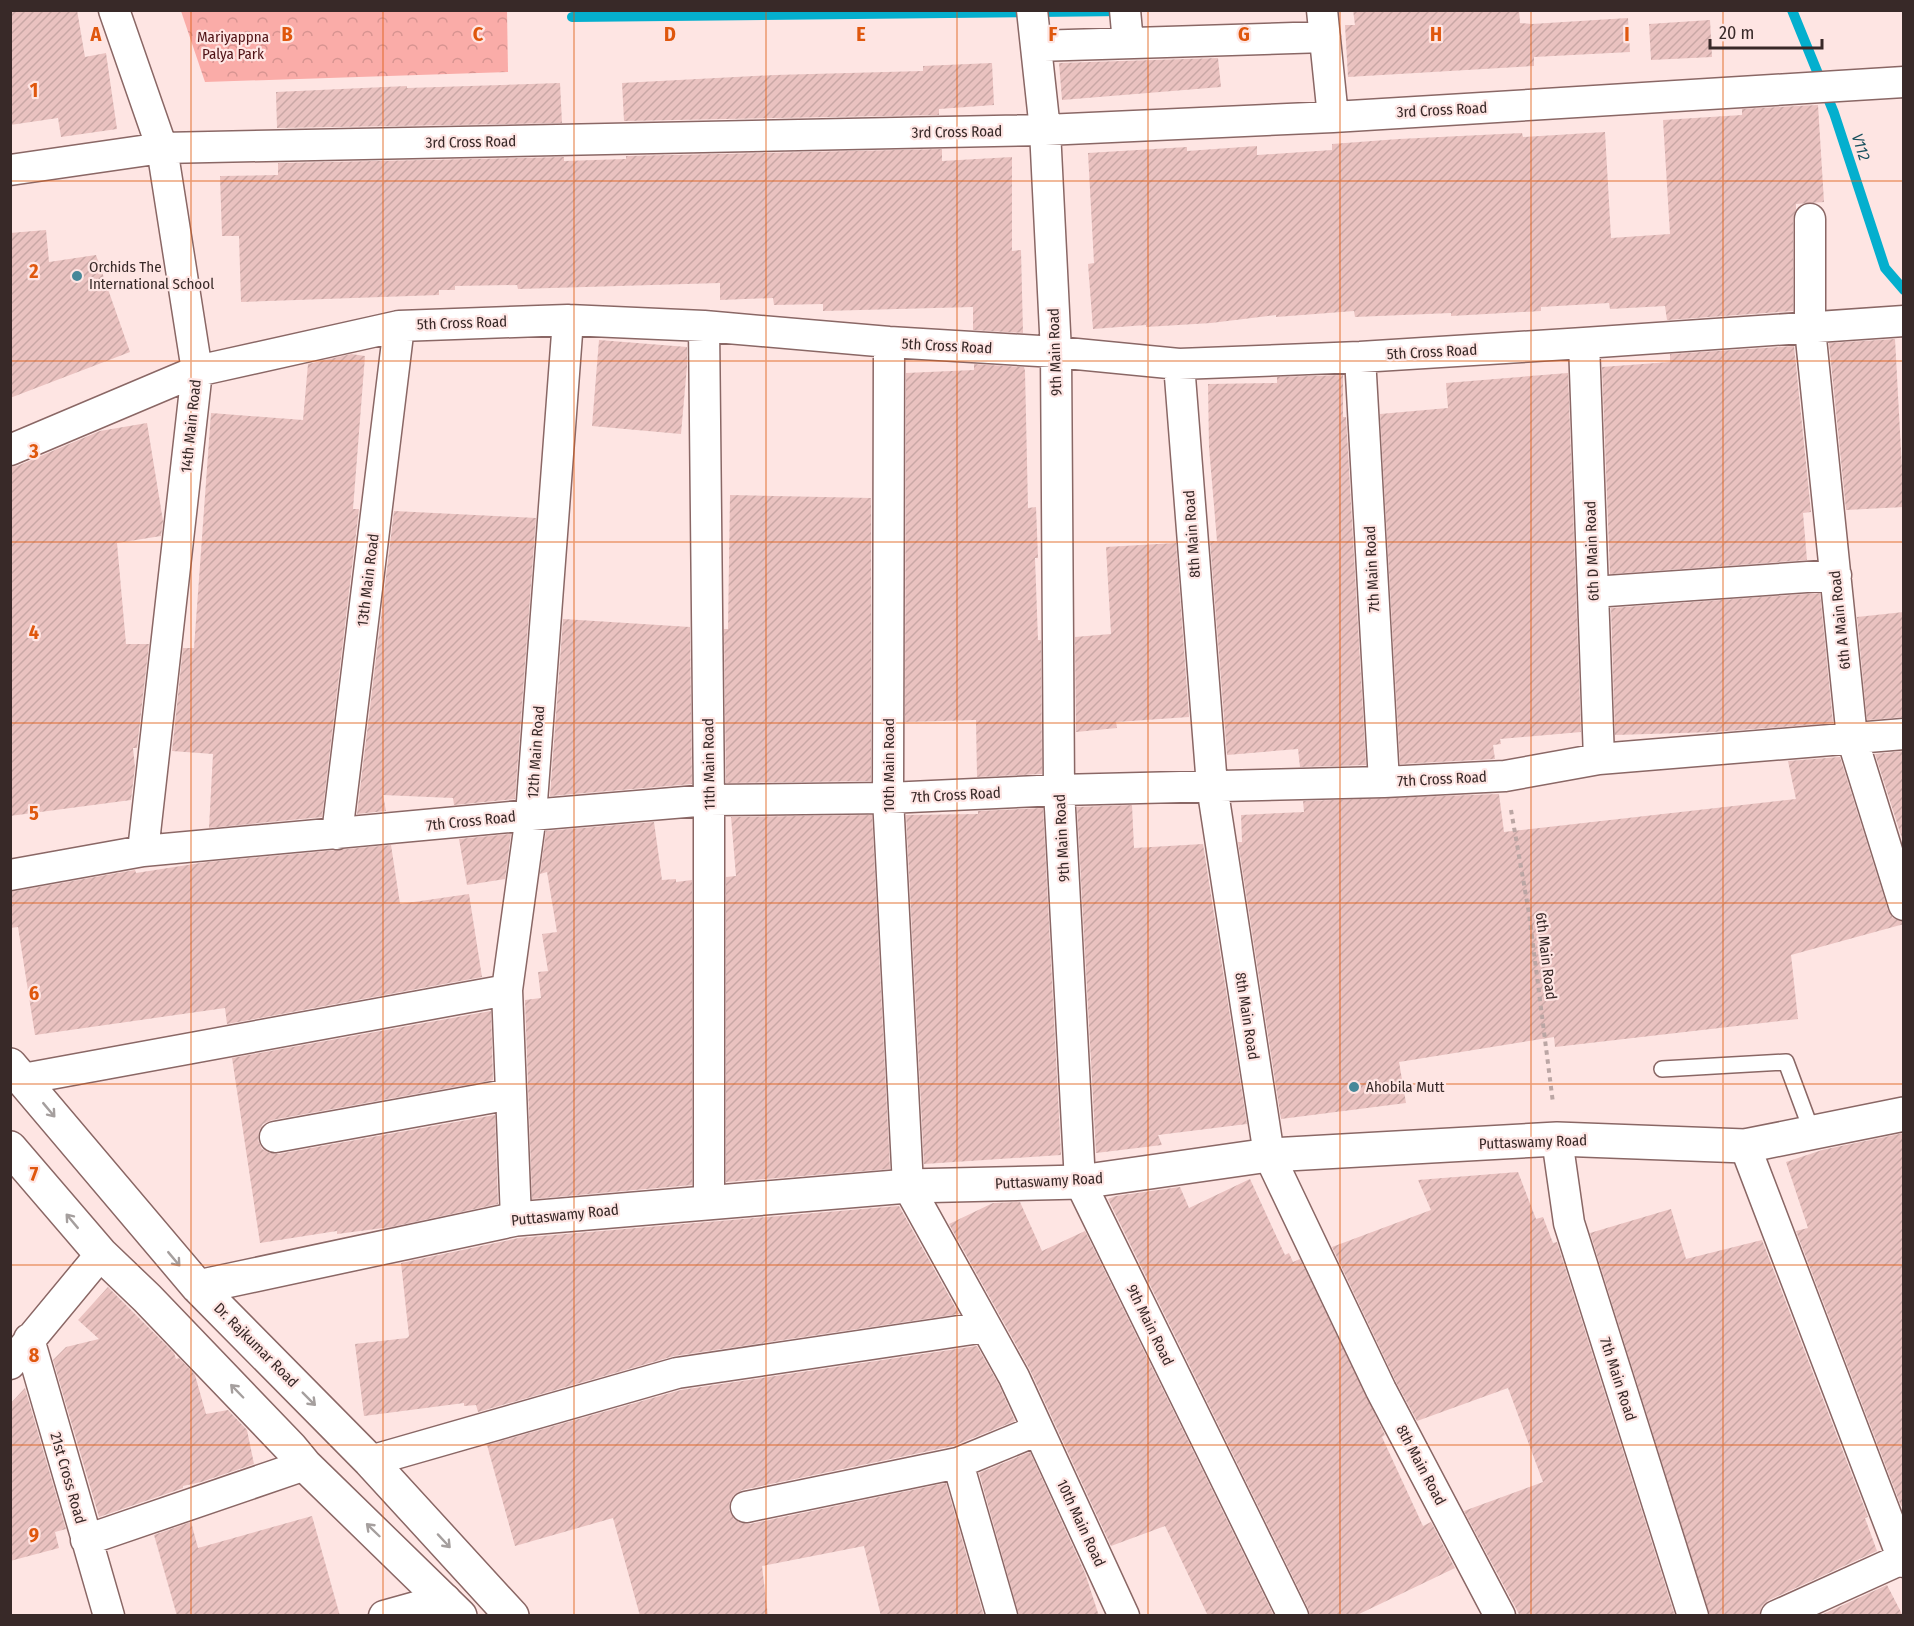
<svg xmlns="http://www.w3.org/2000/svg" width="1914" height="1626" font-family="'Fira Sans Condensed',sans-serif">
<style>
.park{fill:url(#park-crowns)}
.lines{fill:none;stroke-linecap:round;stroke-linejoin:round}
.stream{stroke:#04afce;stroke-width:10}
.building{fill:url(#building-hatch)}
.lane-casing{stroke:#8a6765;stroke-width:18}
.street-casing{stroke:#8a6765;stroke-width:33}
.secondary-casing{stroke:#8a6765;stroke-width:36}
.path{stroke:#bba6a4;stroke-width:4;stroke-dasharray:4.5 4.5;stroke-linecap:butt}
.lane{stroke:#fff;stroke-width:15}
.street{stroke:#fff;stroke-width:30}
.secondary{stroke:#fff;stroke-width:33}
.oneway{stroke:#a59f9e}
.grid{fill:none;stroke:#df570d;stroke-width:1.5;stroke-opacity:0.55}
.poi-dot{fill:#468899;stroke:#fee5e3;stroke-width:2}
.labels{text-anchor:middle;dominant-baseline:central;stroke-width:4.5;stroke-linejoin:round;paint-order:stroke}
.park-label{font-size:15px;fill:#501215;stroke:#fee5e3}
.street-label{font-size:15px;fill:#382928;stroke:#fee5e3}
.poi-label{font-size:15px;fill:#382928;stroke:#fee5e3;text-anchor:start}
.water-label{font-size:16px;font-style:italic;fill:#154e5c;stroke:#fee5e3}
.grid-label{font-size:20px;text-anchor:middle;font-weight:bold;fill:#df570d;stroke:#fee5e3;stroke-width:4.5;stroke-linejoin:round;paint-order:stroke}
</style>
<defs>
<pattern id="park-crowns" width="20" height="18" patternUnits="userSpaceOnUse" patternTransform="scale(1.5)"><rect width="20" height="18" fill="#faaca8"/><path d="M2 6a3 3 0 1 1 6 0M12 15a3 3 0 1 1 6 0" fill="none" stroke="#d79491"/></pattern>
<pattern id="building-hatch" width="6" height="6" patternUnits="userSpaceOnUse" patternTransform="scale(1.5)"><rect width="6" height="6" fill="#eac2c0"/><path d="M-1 1l2-2M0 6l6-6M5 7l2-2" fill="none" stroke="#c9a7a5"/></pattern>
</defs>
<rect width="100%" height="100%" fill="#fee5e3"/>
<!-- park -->
<path class="park" d="M181 11H507L508 72 205 82Z"/>
<g class="lines">
<!-- stream -->
<path class="stream" d="M1792 10 1834 113 1885 268 1904 290
M572 17 1124 11"/>
</g>
<!-- building -->
<path class="building" d="M10 10H77L85 57 106 53 117 129 61 137 58 118 10 125Z
M1353 10H1519L1520 23 1532 24 1628 18 1630 52 1534 57V66L1348 77 1345 25H1355Z
M1710 20 1712 57 1651 60 1649 24Z
M1218 58 1221 87 1062 100 1059 63Z
M992 63 994 105 939 109V115L624 121 622 83 775 75 923 71V66Z
M560 83 562 123 277 128 276 92 407 86V88Z
M1818 105 1824 202 1796 204V209L1793 219V311L1667 320 1665 306 1610 309 1609 303 1541 307V311L1451 316V313L1355 317 1354 311 1276 317V315L1211 323 1146 327V325L1093 329 1088 264 1094 263 1088 153 1187 147V151L1257 146V155L1332 150V144L1399 139 1522 133 1523 137 1605 132 1611 238 1670 234 1663 120 1742 115V109Z
M942 149V161L1012 157V251L1021 250 1023 333 973 330V307L823 311V304L774 305 773 298 720 300V283L518 289 517 285 455 286V290H439V295L241 302 239 236H222L220 176 278 175V163L564 157V161L626 159V156Z
M46 230 49 262 96 255 130 352 10 398V233Z
M1895 339 1904 507 1846 510 1829 343Z
M599 340 687 347V366L681 434 592 426Z
M1794 346 1811 512 1803 513 1807 560 1610 574 1602 367 1670 362V354Z
M351 354 365 356 353 509H359L322 817 209 828 213 754 172 751 183 648H194L211 413 303 420 308 364Z
M974 364 1024 367 1025 371 1028 508 1036 507 1038 558H1035L1038 640H1041L1042 774 977 777 976 720 905 722 906 373 974 370Z
M1568 373 1581 732 1500 739 1501 744 1493 745 1495 759 1400 764 1380 414 1448 408 1446 383Z
M1343 375V417H1346L1366 765 1300 767 1298 749 1227 755 1210 541H1217L1209 447 1208 384 1277 383V377Z
M147 423 163 521 161 536 117 543 126 644H149L137 748H133L135 767 131 800 10 816V467L17 466 100 431Z
M730 495 871 498V781L726 783 724 629H728Z
M394 511 536 518 515 799 454 805 453 798 383 795 386 811 357 814Z
M1176 543 1189 717 1116 722 1117 728 1076 732 1075 637 1111 634 1106 547Z
M1820 593 1833 723 1714 732 1615 735 1611 608Z
M1904 612V717L1867 720 1857 617Z
M563 619 690 627 692 784 550 796Z
M1904 751V845L1875 754Z
M1840 757 1888 910 1893 918 1904 922V924L1791 955 1798 1019 1555 1047 1554 1037 1399 1062 1406 1103 1281 1119 1238 842H1242L1241 815 1304 812 1303 801 1499 794 1504 832 1796 799 1788 761Z
M1132 805 1134 848 1203 844 1247 1124 1158 1135 1162 1145 1096 1153 1077 807Z
M1043 808 1061 1155 924 1164 906 815 978 814V811Z
M872 815 890 1169 726 1182V877L736 876 731 817Z
M654 822 662 880 676 879V882L692 880V1185L532 1199 525 1000 541 998 538 972 548 971 542 934 557 932 547 872 540 874 546 831Z
M511 834 505 879 467 885 459 839Z
M391 845 400 904 469 894 482 977 227 1024 225 1008 35 1035 18 927 10 928V892L135 870 136 873 207 862Z
M491 1011 493 1080 272 1120 263 1124 259 1131 258 1140 262 1149 270 1153 278 1154 495 1115 498 1204 391 1227 337 1234V1231L260 1243 232 1058Z
M1904 1133V1505L1901 1506 1796 1231 1808 1228 1786 1162 1822 1150Z
M1518 1172 1536 1219 1543 1217 1553 1243 1557 1242 1675 1616H1520L1464 1511 1543 1482 1508 1388 1417 1421 1396 1382 1332 1247 1431 1210 1418 1180Z
M1250 1179 1285 1255 1289 1253 1293 1262 1300 1259 1385 1435 1382 1437 1423 1526 1431 1522 1455 1568 1355 1616H1310L1308 1608 1108 1199 1116 1196 1180 1187 1189 1208Z
M1020 1202 1042 1251 1085 1231 1274 1616H1208L1165 1526 1111 1546 1030 1370 949 1224 993 1203Z
M899 1206 959 1314 674 1356 478 1412 476 1405 464 1406V1403L364 1416 355 1344 407 1338 409 1336 401 1263 519 1238Z
M1671 1209 1686 1259 1762 1240 1868 1517 1865 1518 1877 1551 1769 1600 1762 1606 1759 1616H1710L1590 1233Z
M108 1287 174 1353 176 1359 179 1358 195 1375 206 1414 228 1410 247 1430 254 1464 201 1482 183 1486V1488L99 1517 53 1360 66 1347 99 1339 78 1320Z
M977 1346 999 1385 1015 1421 953 1446 742 1490 734 1495 730 1501 729 1510 734 1519 741 1523 750 1524 946 1483 984 1616H881L864 1546 762 1566 768 1616H640L613 1518 515 1546 487 1445 681 1390Z
M25 1388 66 1529 55 1532 59 1548 10 1561V1404Z
M1030 1452 1085 1573 1099 1616H1019L979 1473Z
M312 1516 340 1616H177L154 1535 191 1522 198 1548Z
M1887 1585 1903 1616H1819Z"/>
<g class="lines">
<defs>
<path id="lane" d="M1662 1069 1786 1062 1812 1132"/>
<path id="street" d="M114 10 162 148 197 371 143 851
M1032 10 1045 130 1056 352 1059 790 1080 1182 1293 1616
M1125 10 1128 43
M1322 10 1333 117
M1036 46 1325 37
M10 170 162 148 1045 130 1333 117 1904 82
M1810 219V329L1852 738 1904 905
M704 326 709 800V1202
M889 342 888 798 908 1186 1014 1377 1124 1616
M1584 343 1599 759
M1360 357 1384 782
M1179 364 1212 786 1269 1155 1381 1390 1500 1616
M10 450 197 371 399 326 568 320 704 326 889 342 1056 352 1179 364 1360 357 1584 343 1904 321
M1593 592 1836 575
M337 834 399 326
M10 875 143 851 531 815 709 800 888 798 1059 790 1384 782 1505 776 1599 759 1904 734
M23 1079 507 990
M275 1137 511 1094
M1557 1139 1569 1223 1693 1616
M1745 1146 1904 1562
M516 1219 507 990 531 815 568 320
M29 1339 109 1616
M10 1364 101 1254
M370 1461 677 1373 986 1327
M958 1463 1002 1616
M746 1507 958 1463 1038 1430
M86 1540 305 1465
M384 1616 445 1599
M1776 1616 1904 1558"/>
<path id="secondary" d="M10 1065 198 1287 370 1461 512 1616
M10 1148 101 1254 147 1298 291 1448 305 1465 460 1616
M198 1287 516 1219 908 1186 1080 1182 1269 1155 1557 1139 1745 1146 1904 1114"/>
</defs>
<!-- lane casing -->
<use href="#lane" class="lane-casing"/>
<!-- street casing -->
<use href="#street" class="street-casing"/>
<!-- secondary casing -->
<use href="#secondary" class="secondary-casing"/>
<!-- path -->
<path class="path" d="M1511 810 1529 913 1553 1103"/>
<!-- lane -->
<use href="#lane" class="lane"/>
<!-- street -->
<use href="#street" class="street"/>
<!-- secondary -->
<use href="#secondary" class="secondary"/>
</g>
<!-- one-way arrows -->
<defs><path id="oneway-shaft" d="M-6 0H5M1.5-3L5.5 0L1.5 3" fill="none" stroke-width="1.6" stroke-linecap="round" stroke-linejoin="round" transform="scale(1.5)"/></defs>
<g class="oneway">
<use href="#oneway-shaft" transform="translate(49 1110) rotate(50)"/>
<use href="#oneway-shaft" transform="translate(72 1221) rotate(-130)"/>
<use href="#oneway-shaft" transform="translate(174 1259) rotate(50)"/>
<use href="#oneway-shaft" transform="translate(237 1391) rotate(-134)"/>
<use href="#oneway-shaft" transform="translate(309 1399) rotate(45)"/>
<use href="#oneway-shaft" transform="translate(373 1530) rotate(-136)"/>
<use href="#oneway-shaft" transform="translate(444 1541) rotate(47)"/>
</g>
<!-- grid -->
<path class="grid" d="M191 10V1616M383 10V1616M574 10V1616M766 10V1616M957 10V1616M1148 10V1616M1340 10V1616M1531 10V1616M1723 10V1616M10 181H1904M10 361H1904M10 542H1904M10 723H1904M10 903H1904M10 1084H1904M10 1265H1904M10 1445H1904"/>
<!-- markers -->
<g class="poi-dot">
<circle cx="77" cy="276" r="6"/>
<circle cx="1354" cy="1087" r="6"/>
</g>
<g class="labels">
<!-- park labels -->
<g class="park-label">
<text x="233" y="37">Mariyappna<tspan x="233" dy="17">Palya Park</tspan></text>
</g>
<!-- street labels -->
<g class="street-label">
<text transform="translate(1442 110) rotate(-3)">3rd Cross Road</text>
<text transform="translate(957 132) rotate(-1)">3rd Cross Road</text>
<text transform="translate(471 142) rotate(-1)">3rd Cross Road</text>
<text transform="translate(462 323) rotate(-2)">5th Cross Road</text>
<text transform="translate(947 346) rotate(3)">5th Cross Road</text>
<text transform="translate(1055 352) rotate(-92)">9th Main Road</text>
<text transform="translate(1432 352) rotate(-3)">5th Cross Road</text>
<text transform="translate(191 426) rotate(-84)">14th Main Road</text>
<text transform="translate(1192 534) rotate(-94)">8th Main Road</text>
<text transform="translate(1592 551) rotate(-92)">6th D Main Road</text>
<text transform="translate(1372 569) rotate(-93)">7th Main Road</text>
<text transform="translate(368 580) rotate(-83)">13th Main Road</text>
<text transform="translate(1840 620) rotate(-96)">6th A Main Road</text>
<text transform="translate(536 752) rotate(-86)">12th Main Road</text>
<text transform="translate(709 764) rotate(-91)">11th Main Road</text>
<text transform="translate(889 765) rotate(-90)">10th Main Road</text>
<text transform="translate(1442 779) rotate(-3)">7th Cross Road</text>
<text transform="translate(956 795) rotate(-3)">7th Cross Road</text>
<text transform="translate(471 821) rotate(-6)">7th Cross Road</text>
<text transform="translate(1062 838) rotate(-93)">9th Main Road</text>
<text transform="translate(1546 956) rotate(83)">6th Main Road</text>
<text transform="translate(1247 1016) rotate(81)">8th Main Road</text>
<text transform="translate(1533 1142) rotate(-2)">Puttaswamy Road</text>
<text transform="translate(1049 1181) rotate(-3)">Puttaswamy Road</text>
<text transform="translate(565 1215) rotate(-6)">Puttaswamy Road</text>
<text transform="translate(1150 1325) rotate(64)">9th Main Road</text>
<text transform="translate(256 1345) rotate(45)">Dr. Rajkumar Road</text>
<text transform="translate(1618 1379) rotate(72)">7th Main Road</text>
<text transform="translate(1421 1465) rotate(62)">8th Main Road</text>
<text transform="translate(68 1478) rotate(74)">21st Cross Road</text>
<text transform="translate(1081 1523) rotate(65)">10th Main Road</text>
</g>
<!-- poi labels -->
<g class="poi-label">
<text x="89" y="267">Orchids The<tspan x="89" dy="17">International School</tspan></text>
<text x="1366" y="1087">Ahobila Mutt</text>
</g>
<!-- water labels -->
<g class="water-label">
<text transform="translate(1861 147) rotate(72)">V112</text>
</g>
</g>
<g class="grid-label">
<text x="96" y="41">A</text>
<text x="287" y="41">B</text>
<text x="478" y="41">C</text>
<text x="670" y="41">D</text>
<text x="861" y="41">E</text>
<text x="1053" y="41">F</text>
<text x="1244" y="41">G</text>
<text x="1436" y="41">H</text>
<text x="1627" y="41">I</text>
<text x="34" y="97">1</text>
<text x="34" y="278">2</text>
<text x="34" y="458">3</text>
<text x="34" y="639">4</text>
<text x="34" y="820">5</text>
<text x="34" y="1000">6</text>
<text x="34" y="1181">7</text>
<text x="34" y="1362">8</text>
<text x="34" y="1542">9</text>
</g>
<!-- border -->
<rect width="1914" height="1626" fill="none" stroke="#382928" stroke-width="24"/>
<!-- scale -->
<path d="M1710 39v9h112v-9" fill="none" stroke="#382928" stroke-width="3"/>
<text x="1719" y="39" font-size="18" fill="#382928" stroke="#fee5e3" stroke-width="4.5" paint-order="stroke">20 m</text>
</svg>
